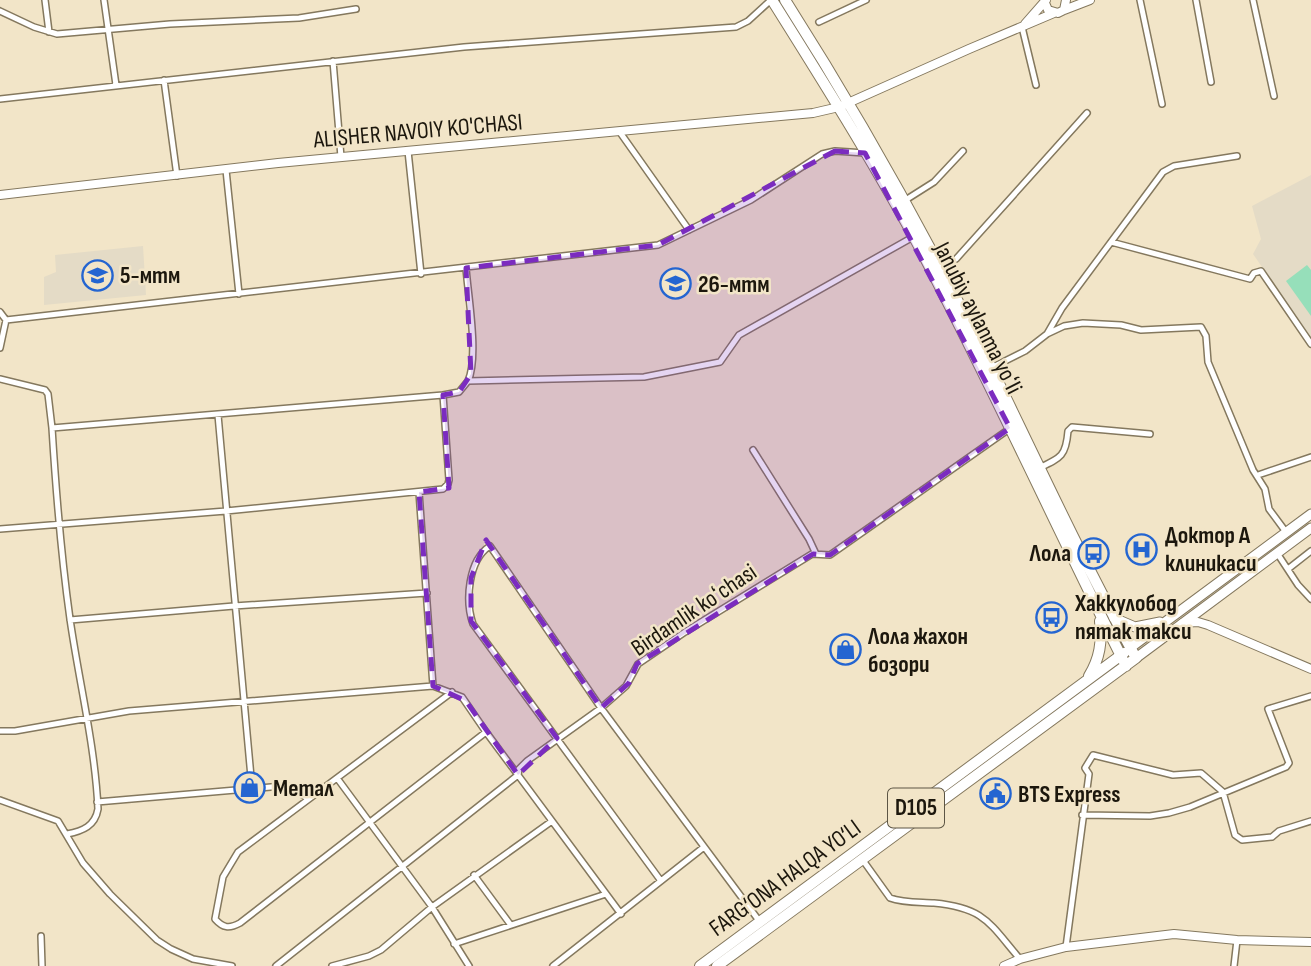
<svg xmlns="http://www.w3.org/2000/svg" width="1311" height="966" font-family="'Sofia Sans Condensed',sans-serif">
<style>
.education{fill:#e4dbc6}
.green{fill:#96dfba}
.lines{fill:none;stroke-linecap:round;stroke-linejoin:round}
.street-casing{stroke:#84785e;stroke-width:8}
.secondary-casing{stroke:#84785e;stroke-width:10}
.primary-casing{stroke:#84785e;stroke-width:11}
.highway-casing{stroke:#84785e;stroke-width:12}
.street{stroke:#fff;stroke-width:5}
.secondary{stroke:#fff;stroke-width:8}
.primary{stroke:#fff;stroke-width:9}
.highway{stroke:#fff;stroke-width:10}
.marked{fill:#7b2cbf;fill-opacity:0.2;stroke:#7b2cbf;stroke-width:5;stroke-dasharray:14 9;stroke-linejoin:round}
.labels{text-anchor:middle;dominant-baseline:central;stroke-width:5;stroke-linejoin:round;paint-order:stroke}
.shield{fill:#f2e5c8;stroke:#5c5545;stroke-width:2}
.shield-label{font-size:23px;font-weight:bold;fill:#1c170d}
.street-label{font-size:24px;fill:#1c170d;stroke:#f2e5c8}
.poi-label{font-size:24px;font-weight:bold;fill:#1c170d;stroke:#f2e5c8;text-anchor:start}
</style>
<rect width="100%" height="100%" fill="#f2e5c8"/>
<!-- education -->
<path class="education" d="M1311 175V338L1253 254 1261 239 1252 206Z
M143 246 146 295 44 305V277L56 272 55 255Z"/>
<!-- green -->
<path class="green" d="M1307 265 1311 270V316L1286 281Z"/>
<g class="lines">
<defs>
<path id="street" d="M45 0 49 32
M104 0 116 85
M1140 0 1162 104
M1196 0 1211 82
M1253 0 1274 96
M0 11 34 27 57 34 170 24 299 18 356 9
M819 22 866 0
M1022 27 1036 85
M333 61 341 157
M164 80 177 176
M0 99 464 47 736 27 748 21 771 0
M619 131 689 230
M408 151 421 274
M226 170 239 294
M904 201 934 182 963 151
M1111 242 1250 279 1254 273 1261 271 1311 344
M466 268C468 296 479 357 468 381L644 377 720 362 739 335 913 237
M941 269 956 259 1087 113
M0 312 6 320 0 348
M6 320 658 245 751 200 822 154 835 151 865 153
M1047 334 1062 308 1163 172 1174 166 1237 156
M991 368 1025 351 1047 334 1064 326 1083 323 1121 325 1141 330 1201 327 1206 336 1208 362 1253 470 1265 489 1269 509 1286 532
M0 379 45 390 48 394 52 428
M218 415 252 788
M753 450 809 539 816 554
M1039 468C1061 458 1066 456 1068 431L1072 427 1150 434
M1258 475 1311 457
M419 492 433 686
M0 529 226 511 443 489 448 484 449 480 443 395 459 392 468 381
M1277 553 1298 585 1311 599
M1288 569 1311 551
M70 620 234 606 427 593
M452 692 238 852 223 877 215 919C223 928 229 929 240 923L486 732
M0 731H15L129 711 433 686 462 697 486 732 621 914
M337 778 432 907 469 966
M0 800 58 821 83 863 110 894 157 940 171 949 193 959 232 966
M97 802 282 786 292 787 308 799
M1082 815 1150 816 1169 813 1190 807 1286 767 1289 763 1268 709 1311 696
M67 834C83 831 95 826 98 809 95 745 79 682 70 619 61 555 56 492 52 428L443 395
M862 859 890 898C903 903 920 902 934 903 985 908 989 923 1020 959
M474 875 510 924
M661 881 473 624C465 601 468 560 490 546L601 708 760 922
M41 936 42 966
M454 944 606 894
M1066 947 1089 774 1085 768 1093 755 1173 775 1201 773 1223 792 1235 835 1242 840 1272 837 1279 831 1311 821
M276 966 518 775 519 769 527 761 601 708 626 686 638 664 685 632 812 554 830 555 1012 427
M332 966 369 956 381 950 432 907 552 821
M553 966 704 847
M1234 966 1237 940"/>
<path id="secondary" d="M1045 3 1048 10 1058 13 1064 10 1066 0
M1064 10 1090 0
M1025 24 1046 0
M0 195 278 163 813 113 839 107 969 49 1054 13
M1183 623 1198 622 1208 625 1311 669
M1004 966 1020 959 1066 947 1174 934 1237 940 1311 942"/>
<path id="primary" d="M1114 618 1135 627 1160 622
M1130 648 1311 514
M1136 658 1311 528"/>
<path id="highway" d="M772 0C821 78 870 156 914 237 989 378 1054 523 1126 666
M1089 676C1100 658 1102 642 1100 621
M700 966 1124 653
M717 966 1136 658C1084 563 1039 466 992 369 930 243 861 119 785 0"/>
</defs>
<!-- street casing -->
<use href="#street" class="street-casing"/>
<!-- secondary casing -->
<use href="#secondary" class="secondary-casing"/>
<!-- primary casing -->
<use href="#primary" class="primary-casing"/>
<!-- highway casing -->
<use href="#highway" class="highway-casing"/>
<!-- street -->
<use href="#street" class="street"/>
<!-- secondary -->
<use href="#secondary" class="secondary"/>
<!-- primary -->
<use href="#primary" class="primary"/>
<!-- highway -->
<use href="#highway" class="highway"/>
</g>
<!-- marked area -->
<path class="marked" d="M835 151 865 153 1010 428 830 555 813 554 637 664 629 683 601 708 486 540 471 578V621L557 738 518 775 466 701 433 686 419 492 449 488 443 395 459 392 471 374 466 268 658 245Z"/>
<!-- icons -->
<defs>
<symbol id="school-ring" viewBox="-11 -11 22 22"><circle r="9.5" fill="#f2e5c8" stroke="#2465d1" stroke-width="1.5"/><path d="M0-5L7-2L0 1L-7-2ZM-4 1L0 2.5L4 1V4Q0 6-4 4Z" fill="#2465d1"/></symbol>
<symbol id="hospital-ring" viewBox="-11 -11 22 22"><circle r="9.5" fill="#f2e5c8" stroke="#2465d1" stroke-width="1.5"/><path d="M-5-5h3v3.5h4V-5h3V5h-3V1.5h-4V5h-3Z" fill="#2465d1"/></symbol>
<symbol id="bus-ring" viewBox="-11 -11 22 22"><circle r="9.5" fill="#f2e5c8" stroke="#2465d1" stroke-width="1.5"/><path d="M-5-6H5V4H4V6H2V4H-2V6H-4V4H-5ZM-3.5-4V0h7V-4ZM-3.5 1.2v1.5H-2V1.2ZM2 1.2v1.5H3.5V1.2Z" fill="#2465d1"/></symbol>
<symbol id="shop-ring" viewBox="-11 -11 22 22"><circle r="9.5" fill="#f2e5c8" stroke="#2465d1" stroke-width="1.5"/><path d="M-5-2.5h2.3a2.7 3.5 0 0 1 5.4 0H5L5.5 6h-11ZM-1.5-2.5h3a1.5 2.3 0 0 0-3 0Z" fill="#2465d1"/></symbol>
<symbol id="civic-ring" viewBox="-11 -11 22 22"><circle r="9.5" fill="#f2e5c8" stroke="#2465d1" stroke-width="1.5"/><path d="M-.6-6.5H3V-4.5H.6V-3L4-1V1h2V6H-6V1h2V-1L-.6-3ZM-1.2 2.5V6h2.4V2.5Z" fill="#2465d1"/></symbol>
</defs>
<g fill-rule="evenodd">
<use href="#school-ring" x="80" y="258" width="35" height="35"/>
<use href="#school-ring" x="658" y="266" width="35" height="35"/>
<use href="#hospital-ring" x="1124" y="532" width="35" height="35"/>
<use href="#bus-ring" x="1076" y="536" width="35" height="35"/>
<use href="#bus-ring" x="1034" y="600" width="35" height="35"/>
<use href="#shop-ring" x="828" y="632" width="35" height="35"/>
<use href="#shop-ring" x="232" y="770" width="35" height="35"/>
<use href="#civic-ring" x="978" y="776" width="35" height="35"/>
</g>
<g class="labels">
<!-- shield labels -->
<rect class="shield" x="888" y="788.5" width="56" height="39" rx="5"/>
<g class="shield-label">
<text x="916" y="808">D105</text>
</g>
<!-- street labels -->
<g class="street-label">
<text transform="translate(418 131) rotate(-5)">ALISHER NAVOIY KO'CHASI</text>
<text transform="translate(978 318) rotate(63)">Janubiy aylanma yoʻli</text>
<text transform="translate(694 610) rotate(-34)">Birdamlik koʻchasi</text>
<text transform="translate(785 878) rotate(-36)">FARG‘ONA HALQA YO‘LI</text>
</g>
<!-- poi labels -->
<g class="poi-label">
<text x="120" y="275">5-мтм</text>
<text x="698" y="284">26-мтм</text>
<text x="1165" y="535">Доктор А<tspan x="1165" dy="28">клиникаси</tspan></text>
<text x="1071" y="553" text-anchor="end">Лола</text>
<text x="1075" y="603">Хаккулобод<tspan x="1075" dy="28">пятак такси</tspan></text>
<text x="868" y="636">Лола жахон<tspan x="868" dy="28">бозори</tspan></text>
<text x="273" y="788">Метал</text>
<text x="1018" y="794">BTS Express</text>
</g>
</g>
</svg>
